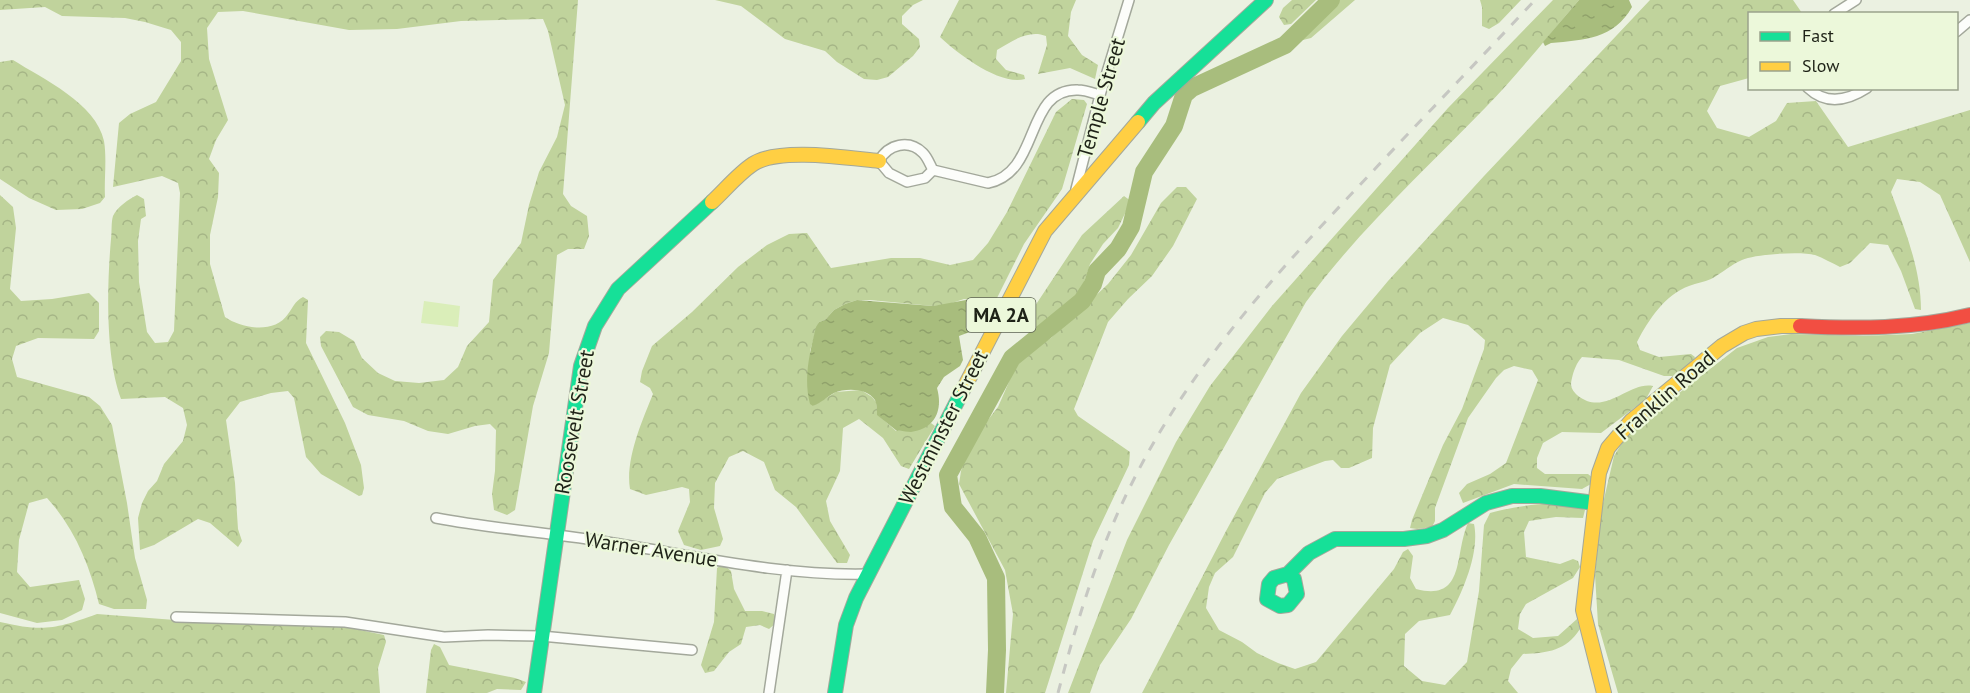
<svg xmlns="http://www.w3.org/2000/svg" width="1970" height="693" font-family="'PT Sans',sans-serif">
<style>
.forest{fill:url(#forest-crowns)}
.pitch{fill:#daeeb9}
.water{fill:url(#water-ripples)}
.lines{fill:none;stroke-linecap:round;stroke-linejoin:round}
.river{stroke:#a8bd7d;stroke-width:18}
.street-casing{stroke:#a3a89b;stroke-width:12}
.fast-casing{stroke:#a3a89b;stroke-width:16}
.slow-casing{stroke:#a3a89b;stroke-width:16}
.jam-casing{stroke:#a3a89b;stroke-width:16}
.street{stroke:#fcfdfa;stroke-width:9}
.fast{stroke:#16e098;stroke-width:14}
.slow{stroke:#ffcf43;stroke-width:14}
.jam{stroke:#f24e42;stroke-width:14}
.rail{stroke:#c6c7c2;stroke-width:3;stroke-dasharray:10 10;stroke-linecap:butt}
.labels{text-anchor:middle;dominant-baseline:central;stroke-width:4.5;stroke-linejoin:round;paint-order:stroke}
.shield{fill:#ecf8da;stroke:#5c6252;stroke-width:1.5}
.shield-label{font-size:20px;font-weight:bold;fill:#1e2217}
.street-label{font-size:21px;fill:#1e2217;stroke:#ecf8da}
</style>
<defs>
<pattern id="forest-crowns" width="20" height="18" patternUnits="userSpaceOnUse" patternTransform="scale(1.5)"><rect width="20" height="18" fill="#c0d39c"/><path d="M2 6a3 3 0 1 1 6 0M12 15a3 3 0 1 1 6 0" fill="none" stroke="#a5b586"/></pattern>
<pattern id="water-ripples" width="26" height="14" patternUnits="userSpaceOnUse" patternTransform="scale(1.5)"><rect width="26" height="14" fill="#a8bd7d"/><path d="M2 4q2-2 4 0t4 0M15 11q2-2 4 0t4 0" fill="none" stroke="#90a26b"/></pattern>
</defs>
<rect width="100%" height="100%" fill="#ebf1e1"/>
<!-- forest -->
<path class="forest" d="M0 0H578L563 194 571 206 587 216 589 236 584 249H568L557 255 549 353 533 406 515 510 507 515 494 510 492 494 495 471 496 430 490 424 475 426 448 434 428 431 404 421 368 415 353 407 321 346 320 337 326 331 339 332 354 341 362 358 378 373 395 381 419 383 444 380 458 367 467 346 489 322 493 280 521 243 529 205 539 172 557 137 565 105 548 31 543 19 461 21 397 29 349 30 243 11 218 12 207 28 209 59 228 120 216 140 209 159 219 173 218 197 210 235V264L225 317C242 329 275 334 288 314 294 306 294 302 303 297L308 300 306 343 345 423 361 465 364 488 362 495 359 496 321 474 306 457 294 398 288 391 271 393 240 402 226 420 235 483 238 529 242 541 238 547 210 523 198 519 154 545 140 550 138 518 142 503 148 491 157 481 164 464 183 441 187 425 183 408 165 397 121 399C105 356 107 285 111 239 112 232 111 222 113 216 117 207 129 199 137 195L144 199 146 216 141 219 138 241 139 282 147 332 155 343 168 342 174 331 180 193 178 183 162 176 113 187 119 123 130 114 156 102 181 61V42L171 30 145 22 125 18 62 16 45 7 0 10Z
M715 0H923L913 5 902 16V24L919 39 920 47 913 56 888 77 877 80 864 79 837 62 825 51 785 39 741 6Z
M959 0H1076L1071 12 1068 36 1082 55 1098 65 1095 79 1070 68 1038 74 1047 45 1046 36C1029 29 1012 41 997 50L996 59 1006 70 1024 75 1025 79C1000 86 958 54 940 37Z
M1292 0H1316L1291 24 1284 25 1279 17 1283 8Z
M1337 0H1355L1311 38 1303 40V33Z
M1480 0H1521L1499 23 1489 29 1482 26V7Z
M1553 0H1579C1548 36 1519 73 1486 107 1424 171 1359 230 1306 302L1169 545 1131 619 1100 665 1090 693H1068L1127 540 1176 442 1210 386 1272 306 1448 108Z
M1650 0H1793L1802 13 1750 14 1749 78 1720 86 1707 111 1717 128 1749 137 1776 121 1787 103 1816 101 1848 147 1970 110V262L1940 195 1920 182 1897 179 1891 192C1905 230 1921 269 1921 310L1915 309 1901 271 1888 245 1870 243 1850 263 1840 267C1832 263 1823 258 1815 255 1801 251 1756 254 1742 260 1732 264 1722 273 1711 279 1704 282 1697 283 1689 286 1665 295 1649 319 1637 342L1640 350 1659 357 1691 354 1695 357 1692 364 1676 376H1664L1619 360 1582 357C1576 364 1574 370 1572 378 1570 386 1571 389 1577 395 1605 418 1628 381 1653 386L1646 399 1601 433 1562 432 1543 443 1537 458V468L1545 474H1588L1593 478 1591 484 1582 489 1514 484 1463 503 1459 493 1467 484 1490 474 1506 463 1538 380 1532 370 1514 366 1504 370 1496 378 1468 418 1435 508V521L1432 527 1417 529 1410 528 1412 520 1443 445 1462 409 1484 349 1485 340 1468 325 1443 318 1420 333 1390 365 1373 428 1372 458 1349 468H1341L1333 460 1325 461 1277 479 1265 493 1233 557 1215 573 1209 587 1206 608 1219 630 1242 642 1257 653 1278 663 1295 669 1316 662 1394 569 1403 552 1408 549 1413 556 1410 578 1416 589C1466 602 1454 554 1468 523L1474 524C1480 552 1463 591 1450 615L1419 621 1405 634 1404 666 1422 681 1445 685 1467 662 1479 591 1484 525 1490 513C1514 506 1563 498 1585 510L1583 518 1556 517 1529 521 1524 532 1526 557 1560 564 1573 559 1578 561 1580 567 1573 578 1526 604 1520 614 1518 629 1533 638 1558 636 1577 619 1580 629C1566 651 1547 653 1523 654L1511 669 1508 681 1518 693H1142L1226 531 1301 393 1342 336 1388 281 1484 176Z
M13 60C43 79 96 103 104 141 107 159 104 179 105 197L100 203 82 209 56 210 29 198 0 179V62Z
M1072 99 1084 100 1087 104 1062 189 1024 244 992 308 988 302 964 299 946 305 933 306 870 300H857L845 304 834 310 825 320 819 322 817 327 810 351 813 406 836 392 861 390 872 397 876 402 878 415 896 431 920 429 931 423 935 426 909 469 901 466 883 438 859 419 843 428 840 471 826 501 830 521 850 555 847 563H837L796 507 775 490 764 462 743 451 729 457 715 483 714 508 723 539 720 546 701 550 684 545 678 531 690 502 689 489 682 487 646 495 630 489C625 460 642 421 653 394L650 388 640 382 642 371 652 346 692 312 738 267 767 245 789 234 807 233 831 268 891 258H920L950 265 973 260 988 243 1007 212 1056 112Z
M1177 187H1186L1197 199 1173 246 1152 276 1128 299 1108 322 1074 409 1078 416 1130 452 1129 465 1093 541 1045 693H1006L1013 614 1005 570 959 484 961 471 970 443 998 407 1019 359 1033 348 1051 338 1108 284 1131 255 1161 203Z
M0 195 13 207 16 228 10 289 21 301 52 299 89 293 99 303V331L94 339 38 338 16 346 12 359 17 377 89 397 100 406 112 425 127 503 135 558 147 600 146 609H114L99 604C90 566 74 527 47 498L29 503 19 540 17 572 30 587 79 580 85 599 82 610 62 620 37 623 0 613Z
M1124 196 1131 201 1118 228 1103 244 1090 264 1084 283 1071 302 1038 329 1029 327 1028 320 1029 315 1082 235Z
M1970 323V693H1618L1598 624 1595 575 1601 512 1614 456 1629 432 1737 348 1768 337 1791 334 1863 336 1912 334Z
M723 564 731 571 734 589 745 611H762L774 614 777 622 769 629 760 625 746 627 741 644 729 652 714 671 705 673 701 665 714 622 717 568Z
M97 614 175 620 336 625 384 635 386 642 378 668 380 693H0V622C44 632 55 629 97 614Z
M434 644 440 647 449 665 515 678 526 682 521 690 497 689 487 693H426L431 650Z"/>
<!-- pitch -->
<path class="pitch" d="M424 301 460 306 458 327 421 323Z"/>
<!-- water -->
<path class="water" d="M1579 0H1629L1632 7C1614 39 1584 40 1551 43L1545 46 1543 42Z
M977 298 983 299 992 308 983 327 959 336 963 360 960 366 944 377 937 388C943 409 936 429 911 432 906 432 902 430 897 431L877 415C877 410 877 405 875 400 867 388 846 388 834 393 827 397 821 403 813 406L810 404C803 378 810 352 816 327L819 322 825 320 834 310 845 304 857 300 933 306Z"/>
<g class="lines">
<!-- river -->
<path class="river" d="M995 693 997 650 996 578 977 537 953 507 948 475 1012 358 1082 301 1093 284 1097 271 1118 249 1131 227 1144 172 1174 126 1184 95 1192 88 1285 45 1331 0"/>
<defs>
<path id="street" d="M1834 14 1856 0
M1956 32 1970 20
M1808 88C1826 105 1847 101 1867 88
M933 170 925 178 907 182 889 173 879 161C888 144 909 139 923 153 928 158 930 165 933 170L988 183C1041 173 1024 88 1078 90 1085 90 1093 93 1100 95
M1076 189 1100 95 1129 0
M436 518C494 529 554 533 613 543 696 556 782 576 867 574
M176 617 345 622 444 637 488 635 541 636 692 650
M769 693 787 570"/>
<path id="fast" d="M1138 122 1154 103 1266 0
M1288 574 1294 579 1297 594 1288 605 1280 606 1267 599 1269 584 1274 578 1288 574 1309 553 1335 539H1404L1427 536 1443 530 1486 503 1512 496H1540L1595 503
M534 693 581 366 595 326 618 289 712 202
M835 693 846 625 856 598 964 388"/>
<path id="slow" d="M712 202C725 190 738 174 753 164 779 147 848 158 879 161
M964 388 1045 231 1138 122
M1604 693 1583 610 1599 473 1608 448 1631 421 1722 346 1744 333 1756 329 1781 326H1800"/>
<path id="jam" d="M1800 326C1858 329 1913 329 1970 315"/>
</defs>
<!-- street casing -->
<use href="#street" class="street-casing"/>
<!-- fast casing -->
<use href="#fast" class="fast-casing"/>
<!-- slow casing -->
<use href="#slow" class="slow-casing"/>
<!-- jam casing -->
<use href="#jam" class="jam-casing"/>
<!-- street -->
<use href="#street" class="street"/>
<!-- fast -->
<use href="#fast" class="fast"/>
<!-- slow -->
<use href="#slow" class="slow"/>
<!-- jam -->
<use href="#jam" class="jam"/>
<!-- rail -->
<path class="rail" d="M1058 693C1077 621 1098 550 1132 483 1188 370 1271 279 1357 188 1416 125 1476 63 1535 0"/>
</g>
<g class="labels">
<!-- shield labels -->
<rect class="shield" x="966.5" y="298" width="69" height="34" rx="4.5"/>
<g class="shield-label">
<text x="1001" y="315">MA 2A</text>
</g>
<!-- street labels -->
<g class="street-label">
<text transform="translate(1101 98) rotate(-74)">Temple Street</text>
<text transform="translate(1665 395) rotate(-41)">Franklin Road</text>
<text transform="translate(574 422) rotate(-80)">Roosevelt Street</text>
<text transform="translate(943 427) rotate(-63)">Westminster Street</text>
<text transform="translate(651 549) rotate(9)">Warner Avenue</text>
</g>
</g>
<!-- legend -->
<rect x="1748" y="12" width="210" height="78" fill="#ecf8da" stroke="#9aa28c" stroke-width="1.5"/>
<rect x="1760" y="32" width="30" height="9" fill="#16e098" stroke="#9aa28c" stroke-width="1.5"/>
<text x="1802" y="42" font-size="18" fill="#1e2217">Fast</text>
<rect x="1760" y="62" width="30" height="9" fill="#ffcf43" stroke="#9aa28c" stroke-width="1.5"/>
<text x="1802" y="72" font-size="18" fill="#1e2217">Slow</text>
</svg>
